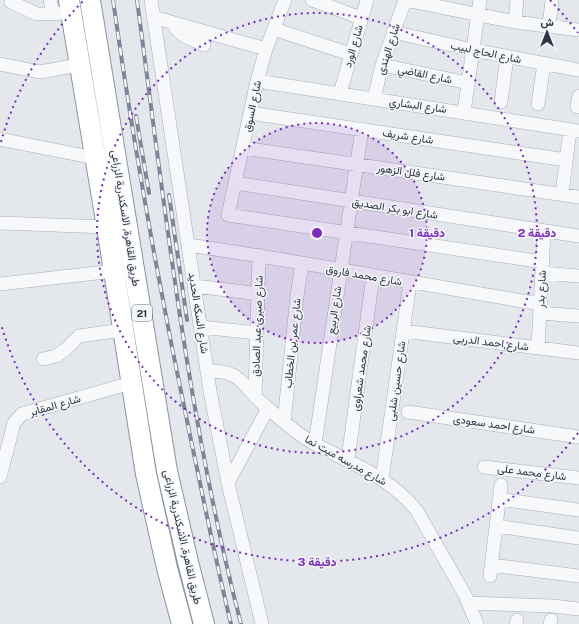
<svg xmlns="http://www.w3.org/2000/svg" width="579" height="624" font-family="'Public Sans',Vazirmatn,sans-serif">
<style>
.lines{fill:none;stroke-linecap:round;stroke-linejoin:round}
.minor-casing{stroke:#a9aeb7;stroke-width:14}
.highway-casing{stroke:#8b94a3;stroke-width:22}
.minor{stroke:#f7f8fa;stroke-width:13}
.highway{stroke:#fff;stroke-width:20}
.rail-casing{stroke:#7d8696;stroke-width:4}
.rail{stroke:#f4f6f9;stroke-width:2.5;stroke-dasharray:8;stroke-linecap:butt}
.ring{fill:none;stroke:#7b2cbf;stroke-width:2;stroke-dasharray:2 4}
.labels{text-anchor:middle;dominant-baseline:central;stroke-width:3;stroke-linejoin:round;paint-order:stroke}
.shield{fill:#f4f6f9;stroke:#676e7b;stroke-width:1}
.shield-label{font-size:10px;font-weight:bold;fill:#2b3445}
.street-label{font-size:11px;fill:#2b3445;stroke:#f4f6f9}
.centre{fill:#7b2cbf;stroke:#f4f6f9;stroke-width:2}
.ring-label{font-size:12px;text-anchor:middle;font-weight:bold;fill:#7b2cbf;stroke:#f4f6f9;stroke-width:3;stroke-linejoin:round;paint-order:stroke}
</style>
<rect width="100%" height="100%" fill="#e4e7ec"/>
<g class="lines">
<defs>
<path id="minor" d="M50 0 53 14
M151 0 210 391 228 483 262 624
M285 0 266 49 257 81 228 215 543 262
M312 0 361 18
M405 0 515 22 579 30
M11 2 37 14 71 13
M153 17 266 49
M515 22 517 0
M174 23C175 35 195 40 204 45
M549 26 552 0
M274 29 350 54
M393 32 473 50 579 70
M0 64 40 72 79 65
M382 65 468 83
M257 81 579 131
M340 93 367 0
M374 99 382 65 405 0
M501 102 507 57
M538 104 544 64
M577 107 579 96
M464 112 480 0
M250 113 566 160
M0 139 95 158
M243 148 579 197
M235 183 579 236
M562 194 570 130
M0 223 107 227
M188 245C306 262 423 285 541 304
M542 273 579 276
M0 284 114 271
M195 286 259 294
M540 313 579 316
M201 327 257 333
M403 331 579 353
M538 348 544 231
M43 359 56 356 65 350 79 336 123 330
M207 371C245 371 240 385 264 405 281 419 296 434 315 444 352 464 390 477 417 511L465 595 477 624
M255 397 259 255
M408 412 579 437
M284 422 297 296 302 264
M315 444 362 129
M348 459 373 276
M484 467 579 478
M0 477 14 423 22 414 131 383
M382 479 410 283
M228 483 268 408
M499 499 579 510
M496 526 579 538
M491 565 579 576
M490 576 501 485
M468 603 553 606 579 609
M516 624 517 620
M550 624 551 620"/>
<path id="highway" d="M69 0 107 227 146 474 167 568 182 624
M90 0 167 471 188 562 204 624"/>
</defs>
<!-- minor casing -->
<use href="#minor" class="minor-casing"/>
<!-- highway casing -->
<use href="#highway" class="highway-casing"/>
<!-- minor -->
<use href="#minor" class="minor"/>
<!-- highway -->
<use href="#highway" class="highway"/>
<defs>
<path id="rail" d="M113 0C134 148 160 294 191 440 204 501 216 563 231 624
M137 0C165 209 188 420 241 624
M136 116 149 193
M169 195 187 320"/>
</defs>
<!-- rail casing -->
<use href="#rail" class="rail-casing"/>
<!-- rail -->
<use href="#rail" class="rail"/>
</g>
<!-- distance rings -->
<circle cx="317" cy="233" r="110" fill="#7b2cbf" fill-opacity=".12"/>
<g class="ring">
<circle cx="317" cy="233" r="110"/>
<circle cx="317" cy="233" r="220"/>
<path d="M578 433A329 329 0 0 1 1 324M1 142A329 329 0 0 1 84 0M550 0A329 329 0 0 1 578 33"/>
</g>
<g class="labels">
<!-- shield labels -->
<rect class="shield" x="132" y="305" width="20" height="16" rx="3"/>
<g class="shield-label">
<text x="142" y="313">21</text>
</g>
<!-- street labels -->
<g class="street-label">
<text transform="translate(353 46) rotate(-74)">شارع الورد</text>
<text transform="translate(388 49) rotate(-72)">شارع الهندى</text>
<text transform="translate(486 52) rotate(12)">شارع الحاج لبيب</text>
<text transform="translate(425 74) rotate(12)">شارع القاضي</text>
<text transform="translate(418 105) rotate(8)">شارع البشاري</text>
<text transform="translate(252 106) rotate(-78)">شارع السوق</text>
<text transform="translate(408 136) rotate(9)">شارع شريف</text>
<text transform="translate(411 172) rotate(8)">شارع فلل الزهور</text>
<text transform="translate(395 208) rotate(9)">شارع ابو بكر الصديق</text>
<text transform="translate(126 218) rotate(81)">طريق القاهرة, الاسكندرية الزراعى</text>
<text transform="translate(364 275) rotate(10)">شارع محمد فاروق</text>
<text transform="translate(541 289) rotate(-87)">شارع بدر</text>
<text transform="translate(334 310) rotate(-82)">شارع الربيع</text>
<text transform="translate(199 313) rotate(81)">شارع السكه الحديد</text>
<text transform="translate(257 326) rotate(-88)">شارع صبرى عبد الصادق</text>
<text transform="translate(491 342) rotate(7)">شارع احمد الدربى</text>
<text transform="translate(292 343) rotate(-84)">شارع عمر بن الخطاب</text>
<text transform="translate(361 368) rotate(-82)">شارع محمد شعراوى</text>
<text transform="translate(396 381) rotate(-82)">شارع حسين شلبى</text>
<text transform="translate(55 405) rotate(-16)">شارع المقابر</text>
<text transform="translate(494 424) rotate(8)">شارع احمد سعودى</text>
<text transform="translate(346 460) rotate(29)">شارع مدرسه ميت نما</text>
<text transform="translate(532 472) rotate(7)">شارع محمد على</text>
<text transform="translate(183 537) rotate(77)">طريق القاهرة, الاسكندرية الزراعى</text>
</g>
</g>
<circle cx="317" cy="233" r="6" class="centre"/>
<g class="ring-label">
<text x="427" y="237">1 دقيقة</text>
<text x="537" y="237">2 دقيقة</text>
<text x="317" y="566">3 دقيقة</text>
</g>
<!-- north arrow -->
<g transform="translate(547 32)" stroke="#f4f6f9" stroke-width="3" paint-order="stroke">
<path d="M0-3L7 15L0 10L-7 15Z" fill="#2b3445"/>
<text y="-6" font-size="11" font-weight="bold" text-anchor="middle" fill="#2b3445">ش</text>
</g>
</svg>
